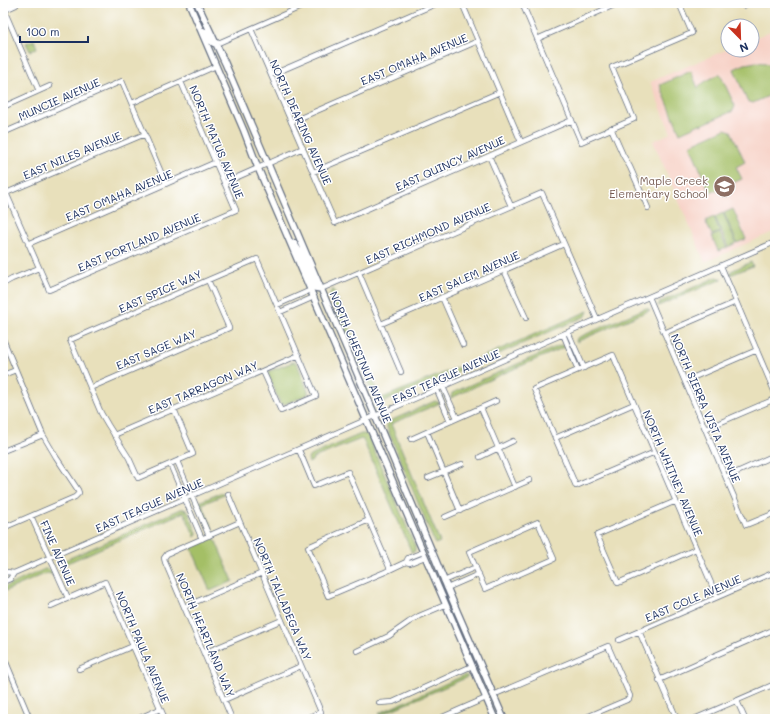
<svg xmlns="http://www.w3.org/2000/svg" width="778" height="722" font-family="Mali,sans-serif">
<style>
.built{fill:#f7d1c6}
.green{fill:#a4bf66;stroke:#607762}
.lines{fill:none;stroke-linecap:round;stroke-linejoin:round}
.minor-casing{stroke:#636d7f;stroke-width:6}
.major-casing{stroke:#636d7f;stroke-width:8}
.minor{stroke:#fff;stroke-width:4.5}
.major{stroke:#fff;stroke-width:5.5}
.labels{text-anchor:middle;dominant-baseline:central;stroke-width:3;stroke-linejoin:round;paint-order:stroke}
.street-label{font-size:11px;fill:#1b2f5e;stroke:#fff}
.education-label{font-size:11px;fill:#785e54;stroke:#fff;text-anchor:end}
</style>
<rect width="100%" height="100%" fill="#fff"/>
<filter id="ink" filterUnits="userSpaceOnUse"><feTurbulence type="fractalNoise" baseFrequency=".025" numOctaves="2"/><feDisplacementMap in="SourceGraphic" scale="8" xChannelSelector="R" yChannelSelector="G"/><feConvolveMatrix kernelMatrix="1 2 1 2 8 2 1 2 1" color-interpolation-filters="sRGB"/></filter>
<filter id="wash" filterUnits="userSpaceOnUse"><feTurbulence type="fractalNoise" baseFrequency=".012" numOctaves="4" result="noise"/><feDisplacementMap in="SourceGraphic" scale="16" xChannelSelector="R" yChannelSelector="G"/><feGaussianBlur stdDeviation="0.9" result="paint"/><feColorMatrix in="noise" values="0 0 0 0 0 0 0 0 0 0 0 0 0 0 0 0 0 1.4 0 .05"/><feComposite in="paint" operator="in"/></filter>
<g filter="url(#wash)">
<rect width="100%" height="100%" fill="#e8e0bb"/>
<!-- built -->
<path class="built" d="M775 29V231L705 262 653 141 671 133 650 82 728 49V50H752V39Z"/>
<!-- green -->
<path class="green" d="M34 40 37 48 30 51 26 43Z
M756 62 766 63 775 70V93L753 103 747 101 734 69 745 64Z
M691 71 698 88C703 81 713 78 720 74L735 106 733 111 701 125 700 124 680 133 660 85Z
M725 129 731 131 745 162 736 167 742 179 710 193 690 145 694 144V143Z
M733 209 746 239 737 243 724 213Z
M723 213 736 243 728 247 715 217Z
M714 217 720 232 712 235 705 221Z
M720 233 727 248 718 251 712 236Z
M751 262 753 266 730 275 731 271Z
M717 277 722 279 658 306 660 302Z
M333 289 380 397 382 398 466 364 588 311 586 316 468 367 381 403 376 401 329 295Z
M646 308 650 310 576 342 577 338Z
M561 345 565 347 502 374 451 398 452 393 481 380Z
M293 362H295L297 363 308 391V393L307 395 285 404H282L280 403 268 374 270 371Z
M435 401 440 403 391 424 440 542 435 544 387 428V425L390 421Z
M361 434H366L368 436 415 546V551L412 553 363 440 361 439 313 458 312 461 309 463 308 458 310 456Z
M221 493 224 495 202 504 213 529 211 530 208 528 199 505 201 501Z
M181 509H184L188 511 197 533V534L195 537 184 512 65 564 62 569 61 570 60 567V564L63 561Z
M214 537 233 581 210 591 191 547Z
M45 569 50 570 53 574H51L47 573 3 592V588Z
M465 675 468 677 380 715 379 712H382Z"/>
</g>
<g filter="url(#ink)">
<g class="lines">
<defs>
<path id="minor" d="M462 3 521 142
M522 3 581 142 634 119 612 67 692 33 679 3
M743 3 744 6
M4 10 39 91
M3 11 16 5
M251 29 335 223 572 120
M537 39 619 3
M216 44 310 3
M271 75 438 3
M132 103 216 66
M3 107 50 86
M291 122 478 41
M611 128 623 155 630 167 648 208
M3 133 122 81 166 184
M489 156 511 206
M313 172 500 92
M224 183 303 148
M3 186 49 290 236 210 181 82
M6 193 145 134
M28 244 216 162
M721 266 775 393
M504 270 526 318
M359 273 401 372
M3 284 12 279 39 268
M321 289 542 193 597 319
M442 297 463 345
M649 297 746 525 775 513
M277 305 311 290
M280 312 314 297
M381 324 564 244
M568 332 584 368
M664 333 736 302
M563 334 578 370
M3 339 43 435 56 457 78 490 79 493 75 497 3 528
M3 375 16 370
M685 381 757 350
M443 387 457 418
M90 388 229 328 208 280
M437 390 450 421
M481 408 515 487
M174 409 193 454 138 478 129 458 108 425 101 413 70 340 208 280 257 259 316 396 281 411 263 371
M705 429 775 399
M427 432 460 511
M114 435 299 355
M555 438 634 404
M411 439 496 401
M299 450 314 486 348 472 390 569
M3 451 43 435
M655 452 576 486 534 389 613 355 717 597
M480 457 513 441
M177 461 209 536
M170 464 202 539
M726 477 775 455
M428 478 462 464
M228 494 321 712 304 719
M676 501 597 535 618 583 696 549
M31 516 68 598
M445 517 530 480
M369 520 308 547 328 596 385 572 406 562 408 558 423 552
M538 522 554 559 485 589 469 552Z
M406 562 410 563 425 557
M3 574 7 572 14 573
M444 581 476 567
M3 582 10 579 14 573 775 242
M447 588 479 574
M51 606 105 582 165 719
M184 607 262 573
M639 631 677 719
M619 640 775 572
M357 651 389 636 409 622 419 616 445 605
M204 653 282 620
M3 655 30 719
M79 669 133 646
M659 680 775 629
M493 695 608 646 630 696 629 699 582 719
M224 700 301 666
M737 701 745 719
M379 703 393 702 472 666
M137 719 160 709
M232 719 165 562 164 558 167 554 240 522
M438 719 486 698
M570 719 573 718 578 719
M694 719 775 684"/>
<path id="major" d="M189 3 244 131 258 168 495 719
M197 3 225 63 371 406 457 611 504 719
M201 30C203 31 205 31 206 33 211 38 208 42 216 44
M294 243 301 254 315 288 321 289"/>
</defs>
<!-- minor casing -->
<use href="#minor" class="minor-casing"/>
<!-- major casing -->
<use href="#major" class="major-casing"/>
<!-- minor -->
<use href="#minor" class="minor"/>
<!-- major -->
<use href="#major" class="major"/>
</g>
</g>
<!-- icons -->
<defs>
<symbol id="school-disc" viewBox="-11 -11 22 22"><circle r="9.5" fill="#8d6e63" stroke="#fff"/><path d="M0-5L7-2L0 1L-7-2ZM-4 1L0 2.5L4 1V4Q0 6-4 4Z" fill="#fff"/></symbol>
</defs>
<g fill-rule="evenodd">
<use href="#school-disc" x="712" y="174" width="25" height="25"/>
</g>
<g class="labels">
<!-- street labels -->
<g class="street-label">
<text transform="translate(414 59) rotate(-23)">EAST OMAHA AVENUE</text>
<text transform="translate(59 99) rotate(-24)">MUNCIE AVENUE</text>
<text transform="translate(301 122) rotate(66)">NORTH DEARING AVENUE</text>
<text transform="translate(217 142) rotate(67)">NORTH MATUS AVENUE</text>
<text transform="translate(72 155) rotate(-23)">EAST NILES AVENUE</text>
<text transform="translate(450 163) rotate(-24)">EAST QUINCY AVENUE</text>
<text transform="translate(119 195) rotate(-23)">EAST OMAHA AVENUE</text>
<text transform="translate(428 233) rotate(-24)">EAST RICHMOND AVENUE</text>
<text transform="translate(139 242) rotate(-23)">EAST PORTLAND AVENUE</text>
<text transform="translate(469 276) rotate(-24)">EAST SALEM AVENUE</text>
<text transform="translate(160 291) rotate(-24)">EAST SPICE WAY</text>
<text transform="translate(156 349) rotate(-23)">EAST SAGE WAY</text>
<text transform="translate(361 357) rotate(67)">NORTH CHESTNUT AVENUE</text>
<text transform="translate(446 376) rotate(-24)">EAST TEAGUE AVENUE</text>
<text transform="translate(203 387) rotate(-23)">EAST TARRAGON WAY</text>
<text transform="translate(706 408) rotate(67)">NORTH SIERRA VISTA AVENUE</text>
<text transform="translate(673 473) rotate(67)">NORTH WHITNEY AVENUE</text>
<text transform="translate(149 505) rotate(-24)">EAST TEAGUE AVENUE</text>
<text transform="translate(58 553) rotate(66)">FINE AVENUE</text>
<text transform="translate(693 598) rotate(-23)">EAST COLE AVENUE</text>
<text transform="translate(283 599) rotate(67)">NORTH TALLADEGA WAY</text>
<text transform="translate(206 635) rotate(67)">NORTH HEARTLAND WAY</text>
<text transform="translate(143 647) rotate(67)">NORTH PAULA AVENUE</text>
</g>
<!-- education labels -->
<g class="education-label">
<text x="708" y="180">Maple Creek<tspan x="708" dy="13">Elementary School</tspan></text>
</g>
</g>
<!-- margin -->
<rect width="778" height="722" fill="none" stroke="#fff" stroke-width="16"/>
<!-- north arrow -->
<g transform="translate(740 38) rotate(157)"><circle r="19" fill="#ffffff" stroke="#a4acbf"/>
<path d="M0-3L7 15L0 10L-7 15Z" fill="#c8321e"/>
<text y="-6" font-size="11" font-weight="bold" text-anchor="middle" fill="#1b2f5e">N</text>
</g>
<!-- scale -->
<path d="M20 36v6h68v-6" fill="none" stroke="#1b2f5e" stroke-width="2"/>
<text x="26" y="36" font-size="12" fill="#1b2f5e" stroke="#ffffff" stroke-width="3" paint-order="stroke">100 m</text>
</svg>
